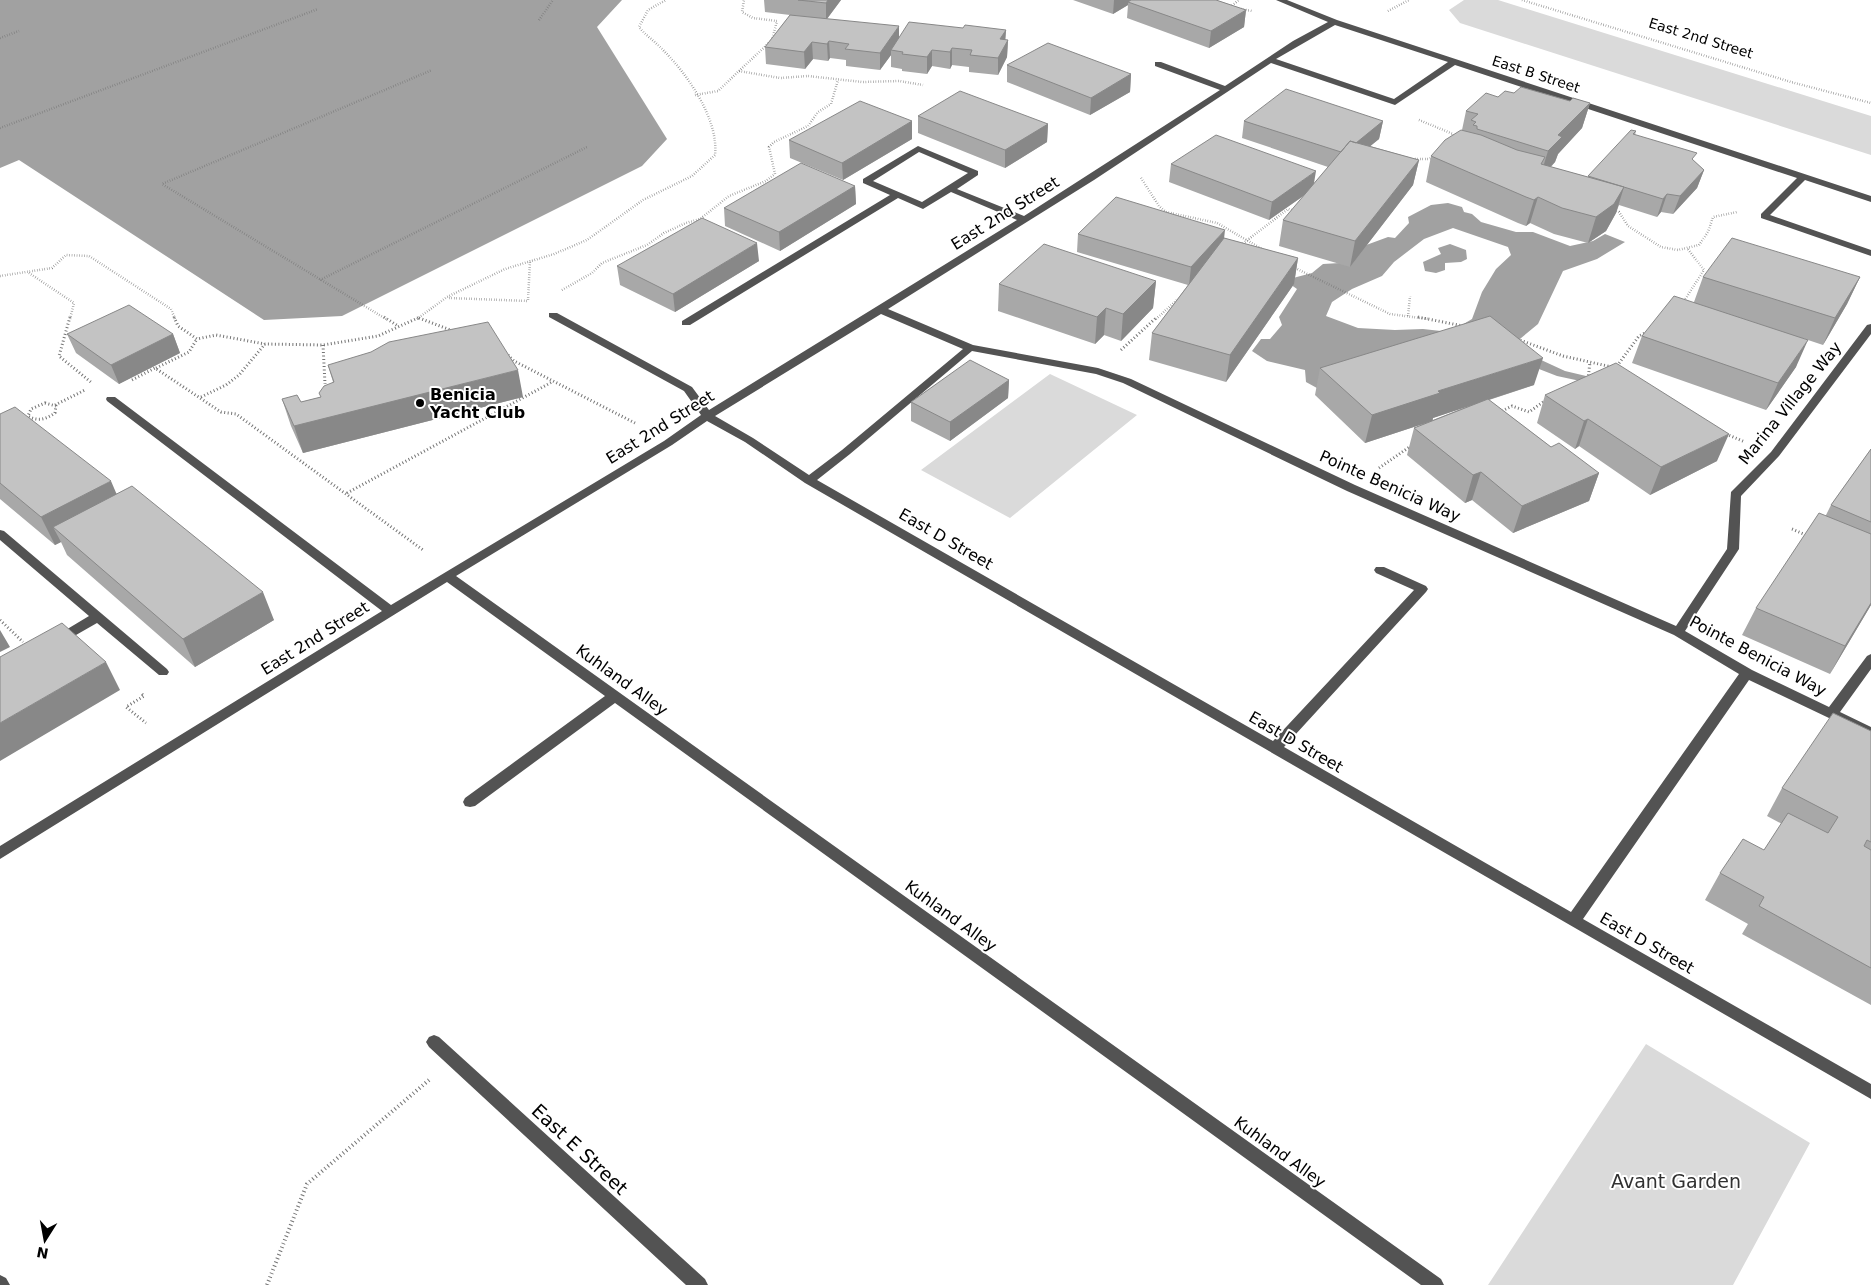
<svg xmlns="http://www.w3.org/2000/svg" width="1871" height="1285" font-family="'DejaVu Sans',sans-serif">
<style>
.green{fill:#dadada}
.water{fill:#a1a1a1;fill-rule:evenodd}
.lines{fill:none;stroke-linecap:round;stroke-linejoin:round}
.stream{fill:#a1a1a1;fill-rule:evenodd}
.path-far2{stroke:#757575;stroke-width:2.5;stroke-dasharray:0.5 2;stroke-linecap:butt}
.path-far1{stroke:#757575;stroke-width:3;stroke-dasharray:1 2.5;stroke-linecap:butt}
.path{stroke:#757575;stroke-width:4;stroke-dasharray:1 3;stroke-linecap:butt}
.minor{fill:#535353;fill-rule:evenodd}
.wall{fill:#a8a8a8;fill-rule:evenodd}
.shaded-wall{fill:#888}
.building{fill:#c3c3c3;stroke:#888}
.poi-dot{fill:#000;stroke:#fff;stroke-width:2}
.labels{text-anchor:middle;dominant-baseline:central;stroke-width:4;stroke-linejoin:round;paint-order:stroke}
.far-street-label{font-size:14px;fill:#000;stroke:#fff}
.street-label{font-size:16px;fill:#000;stroke:#fff}
.poi-label{font-size:16px;font-weight:bold;fill:#000;stroke:#fff;text-anchor:start}
.near-street-label{font-size:19px;fill:#000;stroke:#fff}
.near-park-label{font-size:19px;fill:#313131;stroke:#fff}
</style>
<rect width="100%" height="100%" fill="#fff"/>
<!-- green -->
<path class="green" d="M1464 0H1498L1871 116V155L1460 23 1449 10Z
M1050 374 1137 415 1010 518 921 470Z
M1646 1044 1810 1143 1733 1285H1488Z"/>
<!-- water -->
<path class="water" d="M0 0H622L597 27 667 139 642 166 342 316 264 320 19 160 0 168Z
M1448 203 1462 207 1464 212 1472 214 1481 222 1516 232H1533L1570 246 1593 241 1605 234 1625 242 1597 259 1563 271 1538 324 1515 343 1326 393 1306 382 1305 370 1267 361 1252 351 1261 339H1270L1282 325 1279 317 1297 289 1287 282 1293 278 1312 273 1323 264 1340 263 1350 251 1388 237 1395 238 1409 223 1408 217 1431 205ZM1453 228 1508 247 1511 255 1496 269 1482 292 1472 319 1450 332 1423 329 1395 330 1358 328 1326 316 1332 302 1352 289 1382 276 1394 262 1424 239Z
M1450 244 1466 250 1467 259 1461 262 1445 263V270L1436 273 1425 271 1423 262 1441 254 1438 248Z"/>
<g class="lines">
<!-- stream -->
<path class="stream" d="M1526 353 1565 371 1603 380 1605 382 1599 385 1557 376 1539 369 1522 358 1520 356Z"/>
<!-- path-far2 -->
<path class="path-far2" d="M1522 0 1791 82 1871 103
M1230 7 1239 0
M1241 9 1252 11
M1388 11 1409 0
M539 20 553 0
M0 38 19 31
M739 71 772 40 777 21 753 18 742 12 744 0
M695 95 718 91 739 71 780 78 808 76 862 82 899 81 923 85
M1419 120 1453 134V138
M0 128 318 9
M1415 159H1429L1433 157
M1141 178 1159 206 1166 212 1217 223 1262 249
M1614 210 1619 212 1628 226 1661 247 1678 250 1699 245 1708 232 1713 217 1737 212
M1241 245 1288 209 1295 211
M1293 267 1390 314 1428 319
M29 273 74 303 70 319
M0 276 52 268 66 255 89 256 171 309 175 319
M320 280 587 147
M562 290 592 273 602 263 647 245 664 233 686 223 700 219 729 196 766 181 775 174 769 147 774 142 808 126 818 112 831 104 838 80
M449 298 528 301 530 260
M1684 301 1704 270 1687 248
M1408 316 1410 296
M419 318 421 319
M386 319 162 184 432 70
M417 319 447 297 505 269 554 254 587 240 643 200 692 176 715 155C719 120 688 75 664 51 656 42 646 36 639 27L648 10 666 0
M1156 319 1178 299"/>
<!-- path-far1 -->
<path class="path-far1" d="M70 317 59 356 92 383
M174 317 178 326 197 339 216 335 265 344 323 345 378 336 420 317
M384 317 398 326
M1418 317 1463 326
M419 318 453 331
M1517 339 1563 356 1612 367
M323 345 325 384
M1121 350 1157 317
M508 355 514 361 635 423
M1617 366 1639 336 1647 332
M156 368 189 352 197 339
M1588 379 1590 362
M132 380 155 368 221 412 236 414 423 550
M201 397 226 385 239 375 265 344
M45 403 56 406 55 413C46 419 38 422 28 416L31 409Z
M55 405 85 390
M1502 411 1512 406 1529 412 1546 400
M1726 434 1745 442
M1379 468 1411 446
M347 493 552 382
M1792 529 1806 535
M0 620 23 642
M142 694 144 696 126 707 146 723"/>
<!-- path -->
<path class="path" d="M267 1285 307 1184 429 1080"/>
<!-- minor -->
<path class="minor" d="M1276 0H1287L1337 20 1871 196V202L1805 180 1770 215 1871 250V256L1761 218V214L1797 178 1455 65 1395 105 1271 63 1094 180 888 309 973 345 1098 368 1131 379 1355 485 1676 626 1727 549 1731 492 1771 452 1867 325 1871 324V334L1779 456 1741 496 1739 549 1685 631 1752 670 1829 707 1867 656 1871 654V669L1840 712 1871 727V738L1749 680 1583 919 1871 1084V1099L805 483 745 442 707 421 672 445 456 576 1441 1279 1444 1285H1421L615 703 475 806 470 807 465 806 463 802 465 798 605 696 447 582 0 859V846L382 611 107 401 106 399 107 397H115L391 605 664 441 701 415 684 391 549 317V313H557L692 387 709 410 1017 220 951 192 923 209 898 198 690 325H682V321L890 195 863 183V179L918 146 978 171V175L957 189 1024 216 1220 90 1155 66V62H1161L1225 86 1293 41 1328 22ZM1335 25 1448 62 1394 99 1276 59ZM919 152 968 173 922 202 873 181ZM881 314 963 349 842 450 809 475 753 438 715 416ZM972 351 1096 374 1123 383 1347 491 1674 635 1739 674 1571 912 1284 747 1426 592 1428 589 1426 586 1384 567H1376L1374 570 1376 573 1414 590 1273 741 817 480 850 454Z
M0 530 4 531 167 669 169 672 167 675H159L97 623 62 643H54L52 640 54 637 89 616 0 540Z
M434 1035 439 1037 705 1279 708 1285H686L429 1047 426 1042 429 1037Z
M0 1275 6 1278 10 1285H0Z"/>
</g>
<!-- wall -->
<path class="wall" d="M764 0H841L827 19 899 37 963 28 1006 30 1005 40H1008L1007 57 998 75 969 72V67L952 65 950 69 932 66 927 74 902 71V69L891 67V55L880 70 846 66V60L830 58 828 61 813 59 805 69 766 64 765 47 790 15 765 12Z
M1073 0H1216L1246 10 1244 27 1209 48 1127 18 1128 5 1113 14Z
M1007 65 1131 74 1130 92 1090 115 1007 82Z
M1514 93 1570 101 1590 103 1582 128 1558 154 1555 162 1551 167 1588 177V176L1636 131 1635 135 1694 161 1704 170 1697 188 1673 214 1661 212 1657 217 1619 205 1616 213 1606 231 1588 243 1554 234 1530 223 1526 226 1518 223 1426 182 1431 156 1462 130 1466 111 1498 97Z
M918 116 1048 124 1047 142 1005 168 918 133Z
M912 121V139L843 180 790 158 789 140Z
M1244 121H1383L1379 139 1370 146 1419 160 1413 185 1350 267 1279 246 1283 220 1305 195 1269 220 1169 182 1171 164 1313 185 1328 167 1242 138Z
M855 186 856 204 780 251 725 226 724 208Z
M1078 234 1224 238 1298 258 1294 284 1226 382 1149 360 1152 333 1188 285 1077 252Z
M759 261 675 312 620 285 617 266Z
M1703 277H1860L1847 304 1823 345 1802 338 1796 367 1766 410 1632 363 1642 336 1694 302Z
M1156 281 1153 308 1121 341 1104 335 1095 344 998 311 999 284Z
M67 334H173L180 353 119 384 76 353Z
M328 365 523 397 303 453 291 426 282 399 301 402 321 397 333 382Z
M1320 368 1534 385 1489 400 1551 447 1599 473 1589 501 1513 533 1472 500 1465 503 1407 455 1414 428 1423 424 1365 443 1315 395ZM1471 405 1433 420V418Z
M1009 380 1008 398 950 441 911 421V402Z
M1545 395 1717 461 1650 495 1579 446 1575 449 1537 423Z
M0 414 117 494 274 620 195 667 67 555 61 542 55 545 0 499Z
M1871 449V605L1830 674 1742 635 1756 608 1826 515 1831 505Z
M1871 731V1005L1742 934 1748 924 1705 900 1720 873 1764 850 1782 824 1767 816 1782 788Z"/>
<!-- shaded-wall -->
<path class="shaded-wall" d="M828 0H841L826 20V3Z
M1114 0H1137L1128 2V5L1113 14Z
M1246 10 1244 27 1209 48 1211 31Z
M899 26V43L891 50V55L880 70V53Z
M1006 30 1005 45 1008 40 1007 57 998 75V58L1000 39Z
M829 41 830 58 828 61 827 44Z
M812 42 813 59 805 69 804 52Z
M952 48V65L950 69V52Z
M932 50V66L927 74V57Z
M1131 74 1130 92 1090 115 1091 98Z
M1590 103 1582 128 1558 154 1555 162 1540 177 1548 151 1558 135Z
M912 121V139L843 180 842 163Z
M1383 121 1379 139 1340 171 1343 153Z
M1048 124 1047 142 1005 168V150Z
M1419 160 1413 185 1350 267 1355 241Z
M1704 170 1697 188 1673 214 1680 196Z
M1316 171 1313 189 1269 220 1272 202Z
M855 186 856 204 780 251 779 232Z
M1624 187 1616 213 1606 231 1588 243 1596 217Z
M1667 194 1661 212 1657 217 1663 199Z
M1538 197 1530 223 1526 226 1534 200Z
M1225 230 1223 248 1189 285 1191 267Z
M757 243 759 261 675 312 673 294Z
M1298 258 1294 284 1226 382 1230 355Z
M1860 277 1847 304 1823 345 1835 318Z
M1156 281 1153 308 1121 341 1123 314Z
M1106 308 1104 335 1095 344 1097 317Z
M173 334 180 353 119 384 111 365Z
M1808 340 1796 367 1766 410 1778 383Z
M1543 358 1534 385 1433 418 1432 421 1365 443 1372 415 1438 391Z
M518 370 523 397 303 453 294 426Z
M1009 380 1008 398 950 441V422Z
M1588 419 1579 446 1575 449 1584 421Z
M1729 434 1717 461 1650 495 1661 467Z
M1481 472 1472 500 1465 503 1473 475Z
M1599 473 1589 501 1513 533 1522 506Z
M111 481 123 509 53 527 61 542 55 545 41 517Z
M263 592 274 620 195 667 183 639Z
M1871 603V605L1830 674 1845 646Z
M0 630 10 647 0 652Z
M106 662 120 690 0 761V723Z"/>
<!-- building -->
<path class="building" d="M798 0H828L826 3Z
M1131 0H1216L1246 10 1211 31 1128 2Z
M790 15 899 26 880 53 845 49 849 44 829 41 827 44 812 42 804 52 765 47Z
M909 22 963 28 965 25 1006 30 1000 39 1008 40 998 58 970 55 972 50 952 48 950 52 932 50 927 57 902 54 903 52 891 50Z
M1048 43 1131 74 1091 98 1007 65Z
M1521 87 1570 101 1573 98 1590 103 1558 135 1562 137 1548 151 1477 129V126L1473 125 1476 122 1471 120 1478 114 1466 111 1486 93 1498 97 1505 91 1514 93Z
M1286 89 1383 121 1356 143 1350 141 1341 152 1244 121Z
M960 91 1048 124 1005 150 918 116Z
M860 101 912 121 842 163 789 140Z
M1461 130 1481 135 1517 150 1545 157 1541 164 1624 187 1614 204 1596 217 1562 208 1538 197 1534 200 1526 197 1431 156 1445 140Z
M1631 130 1636 131 1633 134 1697 153 1692 159 1704 170 1680 196 1667 194 1663 199 1588 176Z
M1216 135 1316 171 1272 202 1171 164Z
M1350 141 1419 160 1355 241 1283 220Z
M801 163 855 186 779 232 724 208Z
M1116 197 1225 230 1191 267 1078 234Z
M702 218 757 243 673 294 617 266Z
M1224 238 1298 258 1230 355 1152 333Z
M1732 238 1860 277 1835 318 1703 277Z
M1044 244 1156 281 1123 314 1106 308 1097 317 999 284Z
M1674 296 1808 340 1778 383 1642 336Z
M129 305 173 334 111 365 67 334Z
M1490 316 1543 358 1438 391 1440 393 1372 415 1320 368Z
M488 322 518 370 294 426 282 399 297 395 301 402 321 397 319 393 324 386 334 382 328 365 371 352 389 342Z
M970 360 1009 380 950 422 911 402Z
M1616 363 1729 434 1661 467 1588 419 1584 421 1545 395Z
M1488 399 1551 447 1559 443 1599 473 1522 506 1481 472 1473 475 1414 428Z
M15 407 111 481 41 517 0 483V414Z
M1871 449V522L1831 505Z
M132 486 263 592 183 639 53 527Z
M1819 513 1871 534V603L1845 646 1756 608Z
M62 623 106 662 0 723V657Z
M1833 713 1871 731V842L1867 840 1864 846 1871 850V968L1759 906 1764 897 1720 873 1743 839 1764 850 1788 813 1828 833 1838 817 1782 788Z"/>
<!-- markers -->
<circle class="poi-dot" cx="420" cy="403" r="5"/>
<g class="labels">
<!-- far-street labels -->
<g class="far-street-label">
<text transform="translate(1701 38) rotate(17)">East 2nd Street</text>
<text transform="translate(1536 74) rotate(18)">East B Street</text>
</g>
<!-- street labels -->
<g class="street-label">
<text transform="translate(1005 213) rotate(-32)">East 2nd Street</text>
<text transform="translate(1790 403) rotate(-51)">Marina Village Way</text>
<text transform="translate(660 427) rotate(-32)">East 2nd Street</text>
<text transform="translate(1390 486) rotate(24)">Pointe Benicia Way</text>
<text transform="translate(946 539) rotate(30)">East D Street</text>
<text transform="translate(315 638) rotate(-32)">East 2nd Street</text>
<text transform="translate(1758 656) rotate(28)">Pointe Benicia Way</text>
<text transform="translate(622 680) rotate(36)">Kuhland Alley</text>
<text transform="translate(1296 742) rotate(30)">East D Street</text>
<text transform="translate(951 916) rotate(36)">Kuhland Alley</text>
<text transform="translate(1647 943) rotate(30)">East D Street</text>
<text transform="translate(1280 1152) rotate(36)">Kuhland Alley</text>
</g>
<!-- poi labels -->
<g class="poi-label">
<text x="430" y="394">Benicia<tspan x="430" dy="18">Yacht Club</tspan></text>
</g>
<!-- near-street labels -->
<g class="near-street-label">
<text transform="translate(580 1149) rotate(43)">East E Street</text>
</g>
<!-- near-park labels -->
<g class="near-park-label">
<text x="1676" y="1181">Avant Garden</text>
</g>
</g>
<!-- north arrow -->
<g transform="translate(45 1240) rotate(191)" stroke="#ffffff" stroke-width="4" paint-order="stroke">
<path d="M0-4L9 19L0 12L-9 19Z" fill="#000000"/>
<text y="-8" font-size="14" font-weight="bold" text-anchor="middle" fill="#000000">N</text>
</g>
</svg>
